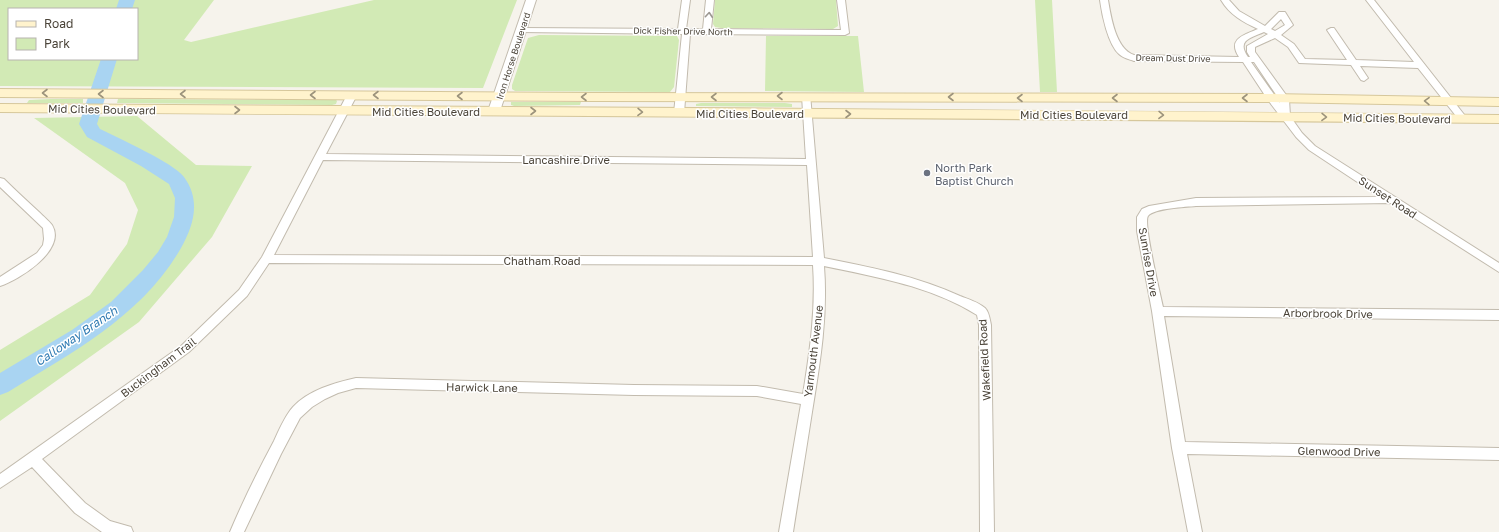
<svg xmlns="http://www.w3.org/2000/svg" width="1499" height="532" font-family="'Golos Text',sans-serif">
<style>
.green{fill:#d2eab5;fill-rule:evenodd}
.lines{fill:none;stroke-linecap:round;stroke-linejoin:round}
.river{fill:#a9d4f2;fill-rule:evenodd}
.minor-casing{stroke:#c2bbae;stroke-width:2}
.tertiary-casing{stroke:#c2bbae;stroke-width:2}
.secondary-casing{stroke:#d6c79b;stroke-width:2}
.minor{fill:#fff;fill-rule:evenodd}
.tertiary{fill:#fff;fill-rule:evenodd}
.secondary{fill:#fff3cd;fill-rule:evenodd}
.oneway{stroke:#9c9892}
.oneway2{stroke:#9c937c}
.worship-dot{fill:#6b7280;stroke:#fff;stroke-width:1.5}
.labels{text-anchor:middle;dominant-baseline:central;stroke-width:3;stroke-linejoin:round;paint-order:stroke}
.far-street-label{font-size:9px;fill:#4b4439;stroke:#fff}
.street-label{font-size:11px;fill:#4b4439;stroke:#fff}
.worship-label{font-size:11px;fill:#5b616d;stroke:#fff;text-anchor:start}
.water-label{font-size:12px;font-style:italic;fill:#2e7ab2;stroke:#fff}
</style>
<rect width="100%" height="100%" fill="#f6f3ec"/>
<!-- green -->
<path class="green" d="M0 0H214L184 40 191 42 374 0H517L483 88 0 86ZM9 9H137V59H9Z
M715 0H836L838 26 833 29 721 28 715 27 713 24Z
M1035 0H1052L1057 92H1040Z
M539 35 677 36 679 40 674 87 670 92H665L515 91 512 89V85L528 38Z
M766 36H858L864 92 765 91Z
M51 99H83V103H27L29 100Z
M118 99 336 100 337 101 336 104 332 105 117 103Z
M511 102H581L580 105 514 106 511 105Z
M701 103H785L792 104V107L696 106V104Z
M137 116 196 165 252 166 212 237 139 322 0 421V350L90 295 127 244 138 210 125 183 34 118Z"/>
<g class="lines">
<!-- river -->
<path class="river" d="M119 0H135L132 9H116Z
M101 59H117L97 124 100 129C118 138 174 163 184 177 201 200 194 225 181 248 142 316 73 352 8 392L0 395V373L72 330 111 302 143 270 158 252 167 237 174 217 175 198 169 184 141 166 87 137 79 124Z"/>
<defs>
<path id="minor" d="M682 0H690L686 29H703L706 0H714L711 29 841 30 837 0H845L849 33 845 35 690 34 684 113 679 116 674 113 682 34 521 32 517 30 521 28 678 29Z
M1100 0H1108C1111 18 1116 49 1134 55L1239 57C1227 39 1244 35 1258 29 1243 22 1230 15 1221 0H1229L1239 11 1265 26 1279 12H1285L1293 25 1281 35 1294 44 1305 59 1347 60 1327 30 1331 28H1334L1356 60 1414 62 1366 0H1374L1466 117 1468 119 1466 121H1460L1418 68 1360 66 1368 78 1364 81 1361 80 1351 65 1299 63 1288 47 1275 38 1255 47V52L1289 99 1290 116 1302 133 1315 146 1499 263V272L1391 203 1196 206C1186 207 1154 208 1148 216 1143 223 1160 293 1163 307L1499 310V320L1164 316 1185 442 1499 448V460L1187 454 1202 532H1188L1172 448 1152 311 1137 231V217L1142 209 1149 206 1196 198 1380 197 1309 150 1296 137 1268 100 1243 62 1134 61C1129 59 1123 58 1119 54 1108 44 1102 15 1100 0ZM1281 19 1285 25 1275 31 1271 29ZM1264 32 1268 34 1247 46V52L1250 57H1248C1236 40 1251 38 1264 32ZM1251 62H1254L1279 99 1280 103Z
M352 92 357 95 326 154 806 159 802 96 804 94H810L824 258C870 267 917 276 960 296 968 299 978 302 985 308 989 312 990 320 991 325L994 532H980L979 325 977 315C931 286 876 277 824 266 828 316 820 363 812 412 806 452 799 492 793 532H779L801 404 757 396 634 395 356 388 338 393 325 399 312 407 300 418 281 454 244 532H230C243 501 258 471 274 441 279 430 285 416 293 407 309 390 334 383 356 378L634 385 757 386 803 394C810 351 816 309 813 265L269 263 247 296 189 352 42 459 85 503 110 521 131 527 133 532H102L75 513 32 467 0 488V474L181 346 239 290 262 257 347 95ZM323 160 807 165 813 257 274 255Z
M0 178 4 179C15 190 27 201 39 212 43 216 49 221 52 225 67 250 19 280 0 286V277L37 253 43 245 44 239 43 228 0 187Z"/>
<path id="tertiary" d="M526 0H536L500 111 498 114H490L488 111Z"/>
<path id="secondary" d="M0 89 592 93 1271 94 1499 98V106L1271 102 592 101 0 97Z
M0 104C500 107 999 109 1499 115V123C999 118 500 116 0 112Z"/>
</defs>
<!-- minor casing -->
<use href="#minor" class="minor-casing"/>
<!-- tertiary casing -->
<use href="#tertiary" class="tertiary-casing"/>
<!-- secondary casing -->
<use href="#secondary" class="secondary-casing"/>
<!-- minor -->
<use href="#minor" class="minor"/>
<!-- tertiary -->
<use href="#tertiary" class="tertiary"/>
<!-- secondary -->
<use href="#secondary" class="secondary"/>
</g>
<!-- one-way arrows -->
<defs><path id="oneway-chevron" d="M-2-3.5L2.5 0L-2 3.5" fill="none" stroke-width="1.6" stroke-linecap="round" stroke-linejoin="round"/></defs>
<use class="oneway" href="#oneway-chevron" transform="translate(709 15) rotate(-85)"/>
<g class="oneway2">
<use href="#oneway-chevron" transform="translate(45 93) rotate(-180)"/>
<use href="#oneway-chevron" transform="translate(101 94) rotate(-180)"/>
<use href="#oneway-chevron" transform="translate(183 94) rotate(-180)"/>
<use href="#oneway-chevron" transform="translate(313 95) rotate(-180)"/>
<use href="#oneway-chevron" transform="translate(376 95) rotate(-180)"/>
<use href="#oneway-chevron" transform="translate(460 96) rotate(-180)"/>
<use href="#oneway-chevron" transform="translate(780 96) rotate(180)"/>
<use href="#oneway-chevron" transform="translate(584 97) rotate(-180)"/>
<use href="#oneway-chevron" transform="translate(714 97) rotate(180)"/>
<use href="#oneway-chevron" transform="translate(951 97) rotate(-180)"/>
<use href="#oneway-chevron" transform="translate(1020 98) rotate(-180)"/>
<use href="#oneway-chevron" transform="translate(1115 98) rotate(180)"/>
<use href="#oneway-chevron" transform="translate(1245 98) rotate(-180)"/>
<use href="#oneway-chevron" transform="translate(1427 101) rotate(-179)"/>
<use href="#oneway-chevron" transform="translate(237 110)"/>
<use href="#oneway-chevron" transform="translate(533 111)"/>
<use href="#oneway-chevron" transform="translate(640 112) rotate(1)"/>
<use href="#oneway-chevron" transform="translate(848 114)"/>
<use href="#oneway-chevron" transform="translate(1161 115) rotate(1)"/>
<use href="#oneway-chevron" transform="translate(1324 117) rotate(1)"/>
</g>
<!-- markers -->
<circle class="worship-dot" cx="927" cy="173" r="4"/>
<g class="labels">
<!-- far-street labels -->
<g class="far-street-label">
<text transform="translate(683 31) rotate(1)">Dick Fisher Drive North</text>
<text transform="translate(513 56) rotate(-72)">Iron Horse Boulevard</text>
<text transform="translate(1173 58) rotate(1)">Dream Dust Drive</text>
</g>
<!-- street labels -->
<g class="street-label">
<text transform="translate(102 109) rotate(1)">Mid Cities Boulevard</text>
<text x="426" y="111">Mid Cities Boulevard</text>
<text x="750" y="113">Mid Cities Boulevard</text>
<text x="1074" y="114">Mid Cities Boulevard</text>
<text transform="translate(1397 118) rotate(1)">Mid Cities Boulevard</text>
<text x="566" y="159">Lancashire Drive</text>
<text transform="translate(1388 197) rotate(33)">Sunset Road</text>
<text x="542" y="260">Chatham Road</text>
<text transform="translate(1149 262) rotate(80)">Sunrise Drive</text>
<text transform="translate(1328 313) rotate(1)">Arborbrook Drive</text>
<text transform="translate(813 351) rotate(-83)">Yarmouth Avenue</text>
<text transform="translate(984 360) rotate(-93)">Wakefield Road</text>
<text transform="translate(158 367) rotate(-37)">Buckingham Trail</text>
<text transform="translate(482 387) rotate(1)">Harwick Lane</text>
<text transform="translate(1339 451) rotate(1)">Glenwood Drive</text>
</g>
<!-- worship labels -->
<g class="worship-label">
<text x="935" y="167">North Park<tspan x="935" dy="13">Baptist Church</tspan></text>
</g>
<!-- water labels -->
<g class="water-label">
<text transform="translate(76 336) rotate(-34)">Calloway Branch</text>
</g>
</g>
<!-- legend -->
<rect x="8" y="8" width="130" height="52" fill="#ffffff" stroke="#b7b4b0"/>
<rect x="16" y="21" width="20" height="6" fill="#fff3cd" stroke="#b7b4b0"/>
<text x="44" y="28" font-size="12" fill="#4b4439">Road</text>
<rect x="16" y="38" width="20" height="12" fill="#d2eab5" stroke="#b7b4b0"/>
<text x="44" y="48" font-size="12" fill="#4b4439">Park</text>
</svg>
